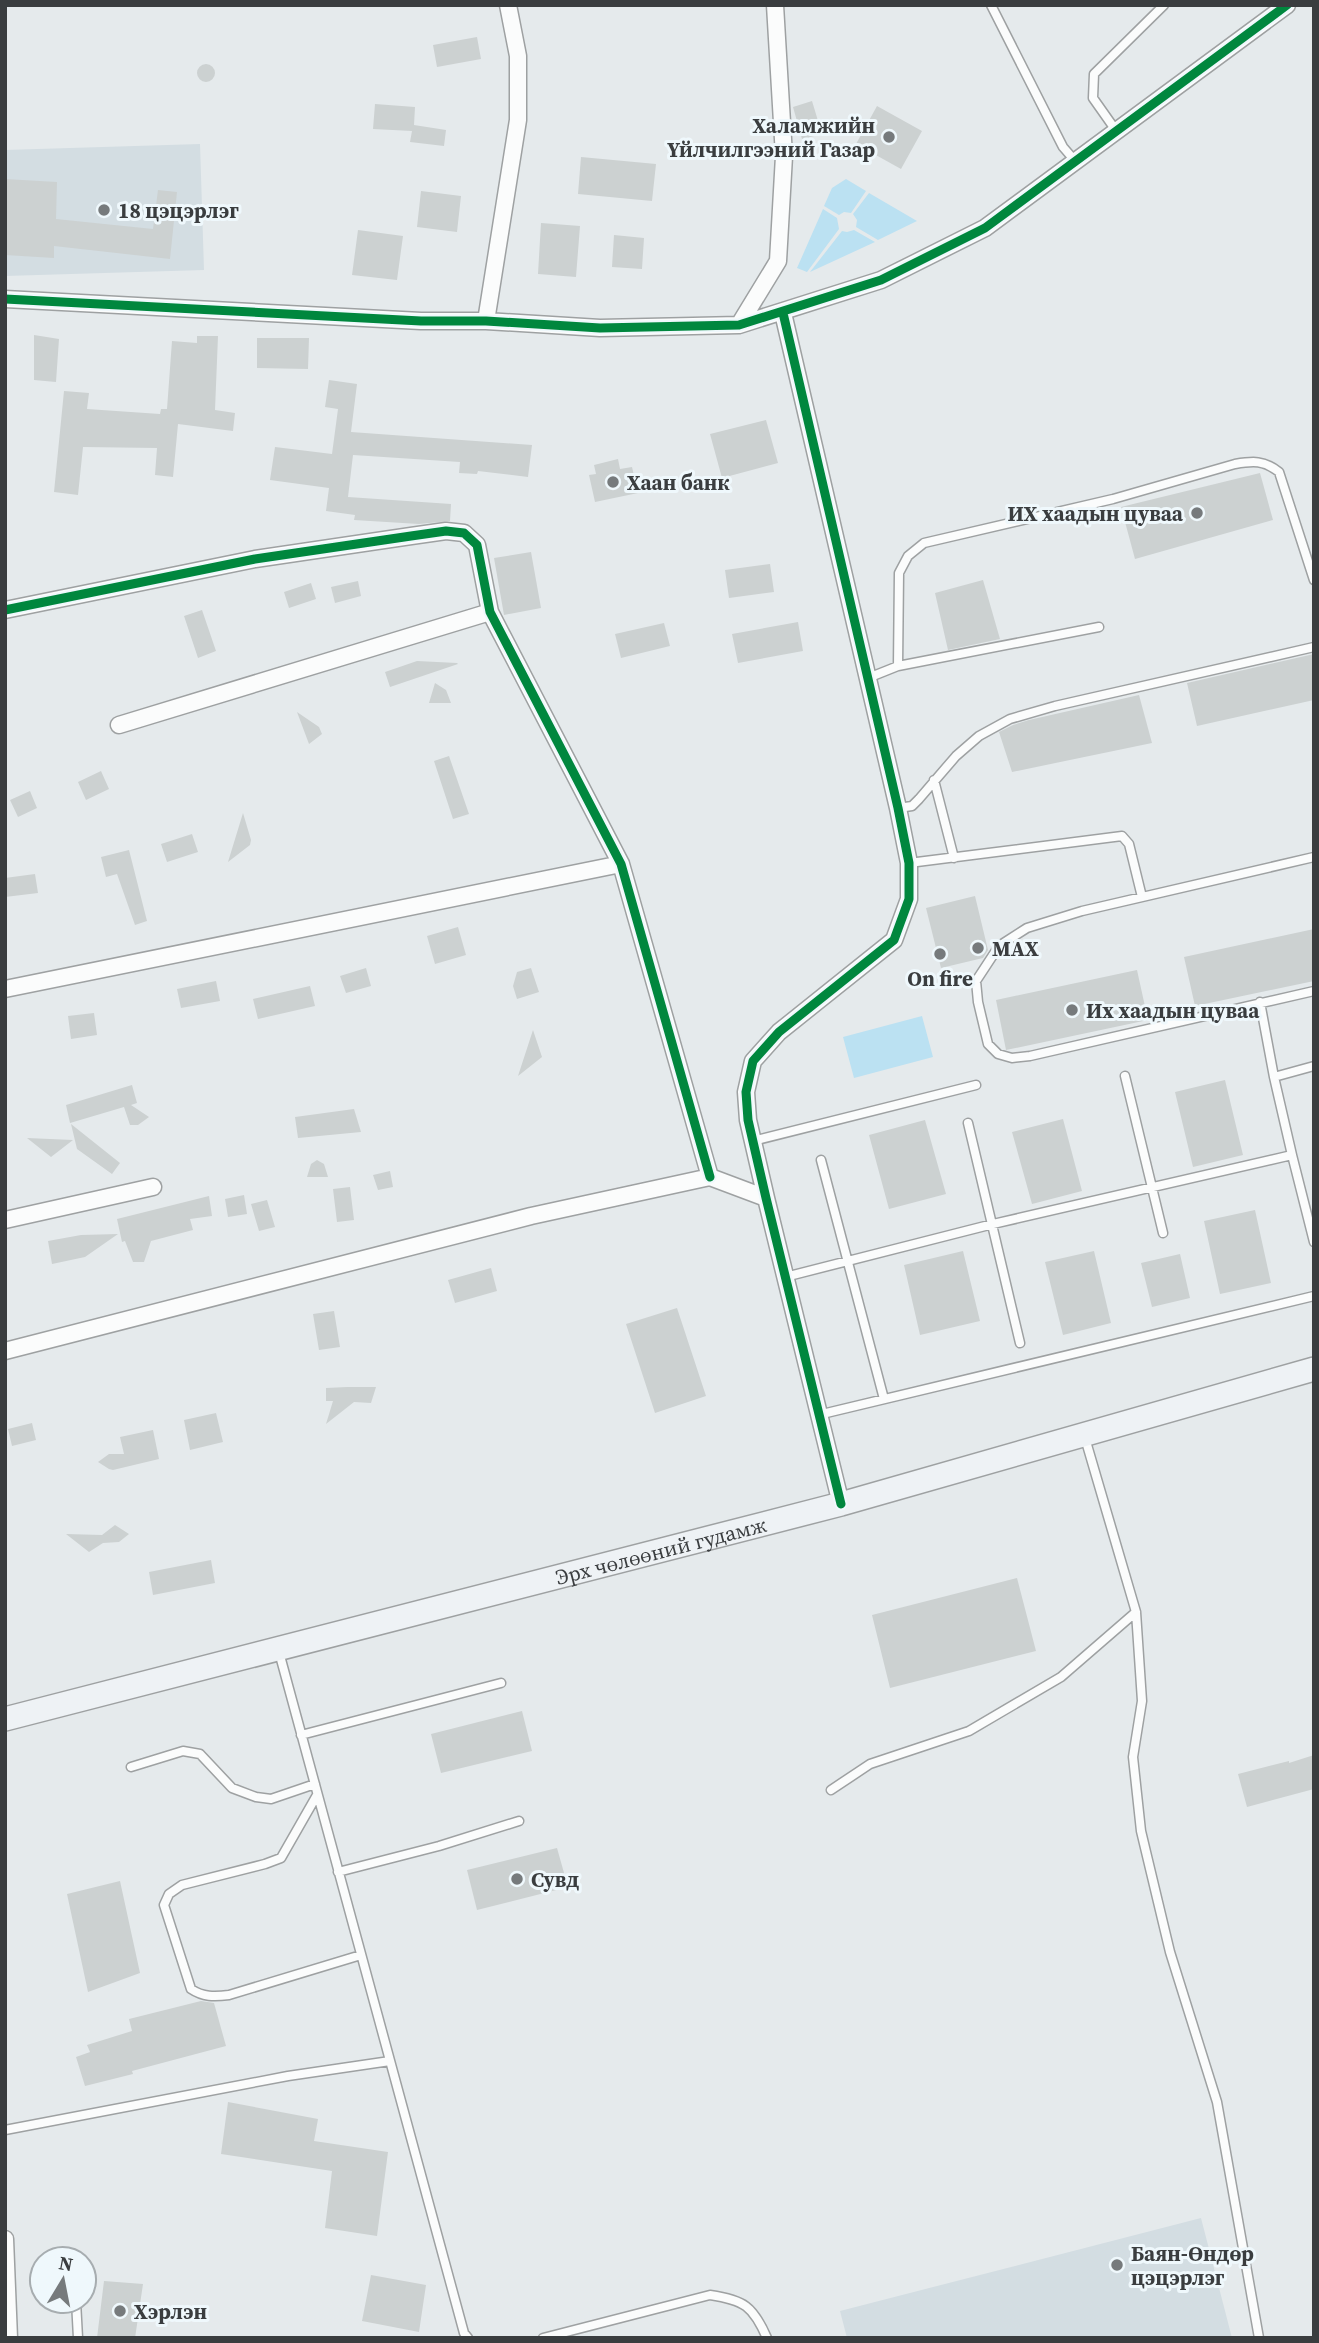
<svg xmlns="http://www.w3.org/2000/svg" width="1319" height="2343" font-family="'Source Serif 4',serif">
<style>
.built{fill:#d3dde2}
.green{fill:#bbe1f2}
.building{fill:#ccd1d1}
.lines{fill:none;stroke-linecap:round;stroke-linejoin:round}
.service-casing{stroke:#9ea1a2;stroke-width:11}
.minor-casing{stroke:#9ea1a2;stroke-width:19}
.secondary-casing{stroke:#9ea1a2;stroke-width:26}
.service{stroke:#fbfcfc;stroke-width:8}
.minor{stroke:#fbfcfc;stroke-width:16}
.secondary{stroke:#eef2f5;stroke-width:23}
.cycleway-casing{stroke:#eff8fc;stroke-width:13}
.cycleway{stroke:#00873e;stroke-width:9}
.poi-dot{fill:#767a7c;stroke:#eff8fc;stroke-width:2.5}
.labels{text-anchor:middle;dominant-baseline:central;stroke-width:6;stroke-linejoin:round;paint-order:stroke}
.poi-label{font-size:21px;font-weight:bold;fill:#3a3d3f;stroke:#eff8fc;text-anchor:start}
.street-label{font-size:21px;fill:#3a3d3f;stroke:#eff8fc}
</style>
<rect width="100%" height="100%" fill="#e5eaec"/>
<!-- built -->
<path class="built" d="M200 144 204 270 5 276V150Z
M1201 2218 1232 2338H847L840 2311Z"/>
<!-- green -->
<path class="green" d="M846 179 866 191 851 213 844 212 839 215 824 206 832 188Z
M869 193 917 221 878 240 856 227 857 220 853 214Z
M823 209 837 218 839 229 807 272 797 268Z
M854 230 875 242 810 272 842 231 847 232Z
M922 1016 933 1057 854 1078 843 1037Z"/>
<!-- building -->
<path class="building" d="M477 37 481 59 437 67 433 45Z
M197 73a9 9 0 1 1 18 0a9 9 0 1 1-18 0Z
M812 101 822 134 802 139 793 107Z
M375 104 415 107 414 125 446 130 444 146 410 142 412 131 373 129Z
M877 106 922 131 901 169 856 144Z
M581 157 656 164 652 201 578 194Z
M5 179 57 182 56 219 153 229 158 190 177 192 170 259 54 246V258L5 255Z
M421 191 461 196 457 232 417 227Z
M541 223 580 226 576 277 538 274Z
M358 230 403 236 397 280 352 275Z
M614 235 644 238 642 269 612 267Z
M34 335 59 339 56 382 34 380Z
M197 336H218L215 410 235 413 233 431 178 424 173 477 155 475 157 448 83 447 78 495 54 492 64 391 89 393 87 409 160 414 161 409H167L172 341 197 343Z
M257 338H309L308 369 257 368Z
M329 380 357 384 351 432 532 445 528 477 478 471 477 474 459 473 460 462 353 455 348 497 451 504 450 521 419 524 354 520 355 515 326 511 329 488 270 480 275 447 332 454 338 409 325 407Z
M766 420 778 463 722 478 710 434Z
M618 459 620 469 632 467 638 493 595 502 589 475 596 474 594 465Z
M1260 473 1273 520 1135 559 1121 507Z
M531 552 541 608 504 615 494 558Z
M770 564 774 592 729 598 725 570Z
M983 580 1000 639 948 650 935 593Z
M358 581 361 596 335 603 331 587Z
M311 583 316 599 289 608 284 592Z
M202 610 216 651 198 658 184 616Z
M798 622 803 651 738 663 732 634Z
M664 623 670 646 621 658 615 634Z
M1314 654V700L1197 726 1187 683Z
M417 661 457 663 458 664 390 687 385 672Z
M435 683 446 690 451 703H429Z
M1139 695 1152 743 1012 772 999 732 1013 725 1029 720Z
M297 712 319 727 322 734 309 744Z
M449 756 469 814 453 819 434 761Z
M101 771 109 789 86 800 78 782Z
M30 791 37 808 18 817 10 800Z
M243 813 251 840 250 845 228 862Z
M192 834 198 852 167 862 161 844Z
M129 850 147 921 135 925 117 874 106 877 101 857Z
M35 874 38 893 5 897V878Z
M975 896 988 950 983 958 941 968 926 908Z
M458 927 466 955 435 964 427 936Z
M1314 929V981L1195 1006 1184 957Z
M366 968 371 986 346 993 340 976Z
M531 968 539 992 517 999 513 986 517 972Z
M1137 970 1148 1020 1006 1050 996 1000Z
M216 981 220 1001 181 1008 177 989Z
M310 986 315 1006 258 1019 253 999Z
M94 1013 97 1035 71 1039 68 1016Z
M533 1030 542 1057 518 1076Z
M1225 1080 1243 1155 1193 1167 1175 1092Z
M132 1085 137 1103 131 1105 149 1117 138 1125H130L124 1107 70 1123 66 1105Z
M354 1109 361 1132 298 1138 295 1117Z
M1063 1119 1082 1191 1032 1204 1012 1132Z
M925 1120 946 1194 889 1209 869 1135Z
M71 1124 120 1163 112 1174 77 1149Z
M27 1138 73 1140 51 1157Z
M317 1160 324 1164 328 1177H307L311 1164Z
M390 1171 393 1187 378 1190 373 1175Z
M350 1187 354 1220 337 1222 333 1189Z
M244 1195 247 1214 228 1217 225 1199Z
M209 1196 212 1216 190 1219 193 1230 151 1241 144 1262H133L125 1241 122 1242 117 1219Z
M267 1200 275 1227 259 1231 251 1204Z
M1255 1210 1271 1283 1220 1294 1204 1221Z
M118 1234 85 1257 52 1264 48 1241 81 1235Z
M963 1251 980 1321 920 1335 904 1265Z
M1094 1251 1111 1323 1063 1335 1045 1262Z
M1180 1254 1190 1298 1152 1307 1141 1263Z
M491 1268 497 1291 455 1303 448 1280Z
M677 1308 706 1396 655 1413 626 1324Z
M334 1311 340 1347 319 1350 313 1314Z
M347 1387H376L371 1403 354 1402 326 1424 333 1401H326V1388Z
M216 1413 223 1442 190 1450 184 1420Z
M32 1423 36 1440 12 1446 8 1429Z
M153 1430 159 1459 113 1470 109 1469 98 1462 109 1454H124L120 1437Z
M115 1525 129 1534 119 1542 103 1543 89 1552 66 1534 102 1535Z
M211 1560 215 1583 153 1595 149 1572Z
M1017 1578 1036 1651 890 1688 872 1615Z
M522 1711 532 1751 441 1773 431 1734Z
M1314 1755V1789L1247 1807 1238 1774 1289 1761V1763Z
M557 1848 568 1887 477 1910 467 1870Z
M120 1881 140 1973 88 1992 67 1894Z
M201 2001 214 2003 226 2046 132 2071 133 2074 85 2086 76 2057 90 2052 87 2045 132 2031 129 2019Z
M228 2102 318 2119 314 2141 388 2152 377 2236 325 2228 332 2171 221 2154Z
M371 2275 426 2285 419 2332 362 2321Z
M104 2281 143 2284 135 2338H97Z"/>
<g class="lines">
<defs>
<path id="service" d="M991 5 1063 147 1076 162
M1117 132 1093 98 1094 74 1164 5
M898 666 1099 627
M868 678 898 666 899 573 908 556 924 543 1113 499 1235 464C1253 461 1264 460 1279 472L1314 580
M934 780 954 858
M898 808 912 806 919 799 956 756 979 736 1010 719 1055 706 1314 647
M1314 857 1082 911 1027 928 999 946 976 981 978 1002 988 1044 998 1054 1012 1058 1030 1056 1314 991
M909 863 1122 836 1129 844 1142 897
M1260 1002 1274 1077 1292 1155
M1125 1076 1163 1233
M1274 1077 1314 1066
M968 1123 1020 1343
M753 1141 976 1085
M821 1160 884 1399
M785 1277 993 1224 1292 1155 1314 1242
M818 1415 1314 1296
M1085 1438 1136 1612 1142 1701 1133 1757 1141 1831 1170 1952 1217 2102 1259 2338
M279 1652 464 2333 468 2338
M301 1735 501 1683
M131 1767 183 1751 200 1754 232 1788 256 1797 271 1799 315 1784
M831 1790 870 1764 969 1731 1061 1677 1136 1612
M317 1795 281 1858 265 1864 182 1885 169 1894 164 1905 191 1989C203 1997 214 1997 229 1995L361 1955
M338 1872 439 1846 519 1821
M5 2130 288 2076 390 2061
M76 2301 78 2338
M543 2338 710 2295C744 2300 753 2306 767 2338"/>
<path id="minor" d="M5 299 421 321H486L600 328 739 325 881 280 985 228 1287 5
M783 313 898 808 909 863V899L894 940 779 1032 753 1061 746 1092 748 1120 766 1198 841 1504
M486 321 518 120V56L508 5
M739 325 778 261 784 156 775 5
M5 610 255 559 411 536 446 531 464 533 477 545 490 612 621 864 710 1177
M119 725 490 612
M5 989 621 864
M5 1220 153 1187
M5 1351 531 1216 710 1177 766 1198
M5 2239 9 2338"/>
<g id="secondary">
<path id="s1" d="M5 1719 841 1504 1314 1369"/>
</g>
</defs>
<!-- service casing -->
<use href="#service" class="service-casing"/>
<!-- minor casing -->
<use href="#minor" class="minor-casing"/>
<!-- secondary casing -->
<use href="#secondary" class="secondary-casing"/>
<!-- service -->
<use href="#service" class="service"/>
<!-- minor -->
<use href="#minor" class="minor"/>
<!-- secondary -->
<use href="#secondary" class="secondary"/>
<defs>
<path id="cycleway" d="M5 299 421 321H486L600 328 739 325 881 280 985 228 1287 5
M783 313 898 808 909 863V899L894 940 779 1032 753 1061 746 1092 748 1120 766 1198 841 1504
M5 610 255 559 411 536 446 531 464 533 477 545 490 612 621 864 710 1177"/>
</defs>
<!-- cycleway casing -->
<use href="#cycleway" class="cycleway-casing"/>
<!-- cycleway -->
<use href="#cycleway" class="cycleway"/>
</g>
<!-- markers -->
<g class="poi-dot">
<circle cx="889" cy="137" r="7"/>
<circle cx="104" cy="210" r="7"/>
<circle cx="613" cy="482" r="7"/>
<circle cx="1197" cy="513" r="7"/>
<circle cx="978" cy="948" r="7"/>
<circle cx="940" cy="954" r="7"/>
<circle cx="1072" cy="1010" r="7"/>
<circle cx="517" cy="1879" r="7"/>
<circle cx="1117" cy="2265" r="7"/>
<circle cx="120" cy="2311" r="7"/>
</g>
<g class="labels">
<!-- poi labels -->
<g class="poi-label">
<text x="875" y="125" text-anchor="end">Халамжийн<tspan x="875" dy="24">Үйлчилгээний Газар</tspan></text>
<text x="118" y="210">18 цэцэрлэг</text>
<text x="627" y="482">Хаан банк</text>
<text x="1183" y="513" text-anchor="end">ИХ хаадын цуваа</text>
<text x="992" y="948">МАХ</text>
<text x="940" y="978" text-anchor="middle">On fire</text>
<text x="1086" y="1010">Их хаадын цуваа</text>
<text x="531" y="1879">Сувд</text>
<text x="1131" y="2253">Баян-Өндөр<tspan x="1131" dy="24">цэцэрлэг</tspan></text>
<text x="134" y="2311">Хэрлэн</text>
</g>
<!-- street labels -->
<g class="street-label">
<text stroke="none"><textPath href="#s1" startOffset="677">Эрх чөлөөний гудамж</textPath></text>
</g>
</g>
<!-- border -->
<rect width="1319" height="2343" fill="none" stroke="#3a3d3f" stroke-width="14"/>
<!-- north arrow -->
<g transform="translate(63 2280) rotate(10)"><circle r="33" fill="#eff8fc" stroke="#a7adb0" stroke-width="2"/>
<path d="M0-5L12 26L0 18L-12 26Z" fill="#767a7c"/>
<text y="-10" font-size="19" font-weight="bold" text-anchor="middle" fill="#3a3d3f">N</text>
</g>
</svg>
